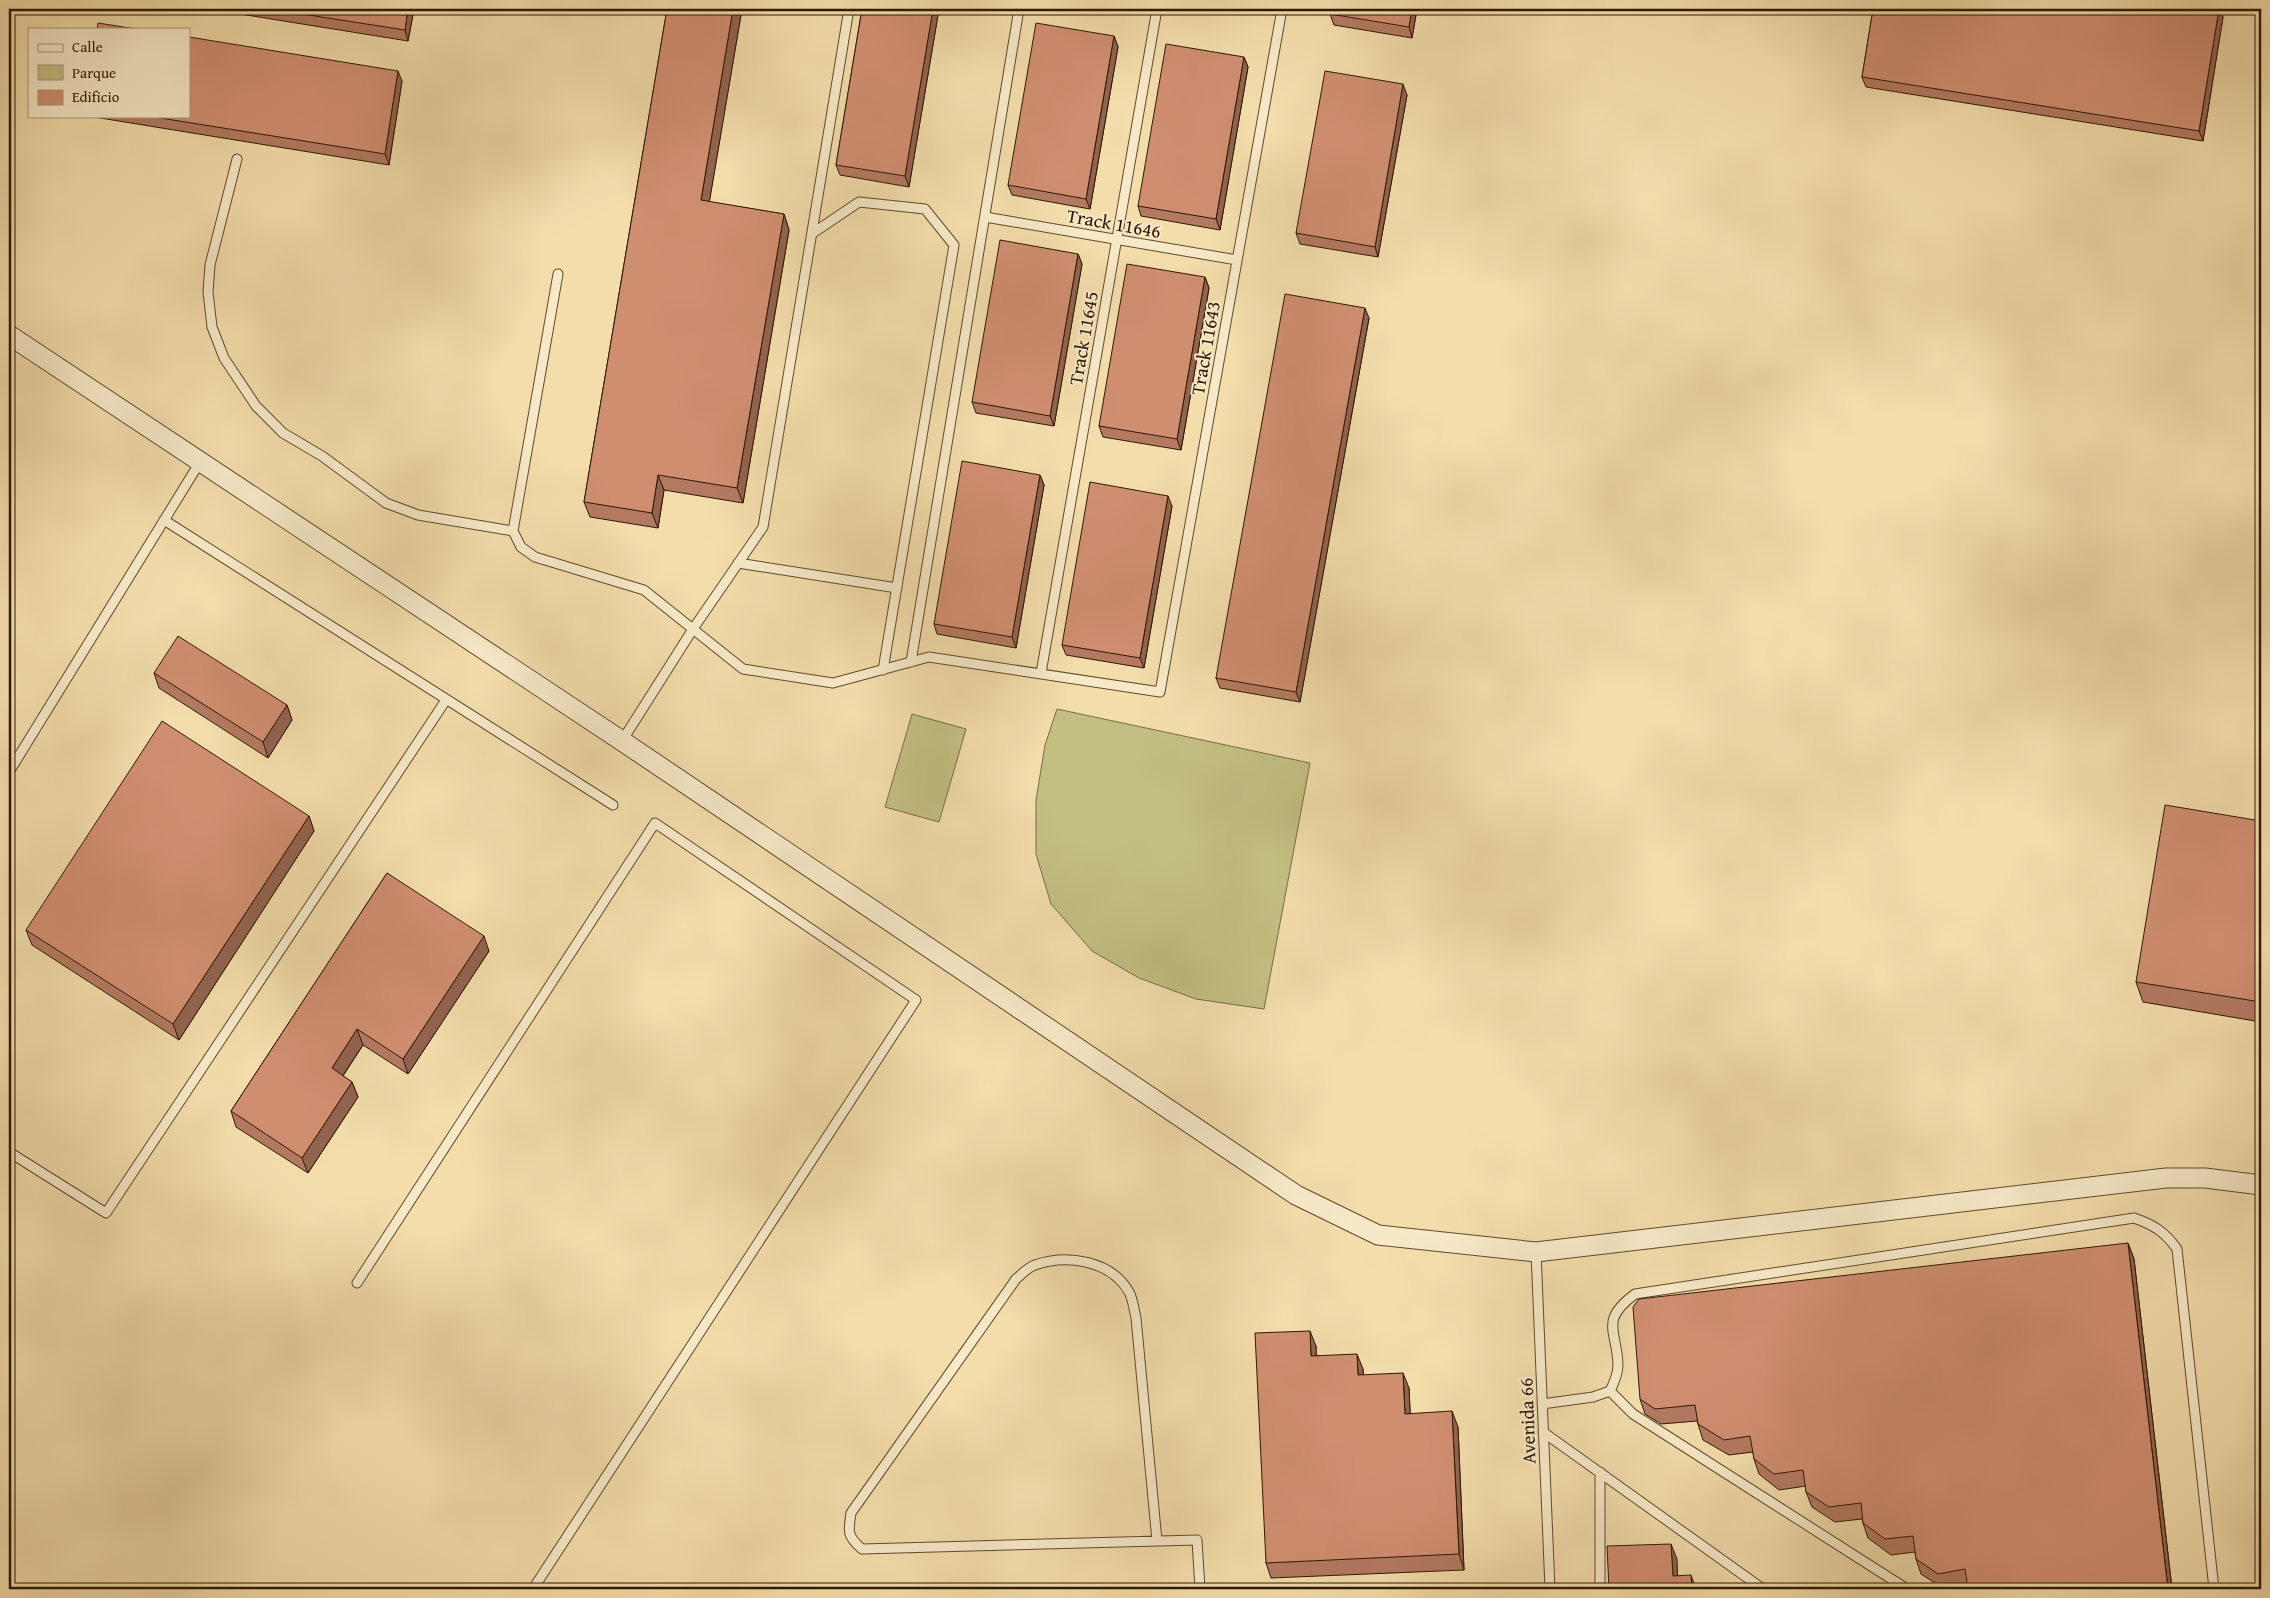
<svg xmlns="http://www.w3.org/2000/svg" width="2270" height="1598" font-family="'Gentium Book Plus',serif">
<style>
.green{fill:#c3bf83;stroke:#796c43}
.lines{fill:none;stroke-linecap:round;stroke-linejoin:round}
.lane-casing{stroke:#60492d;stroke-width:11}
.street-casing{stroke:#60492d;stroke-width:21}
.lane{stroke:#f7e9c8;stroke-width:9}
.street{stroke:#f7e9c8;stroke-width:19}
.wall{fill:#b37a61;stroke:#2f1803}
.shaded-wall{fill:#92634f;stroke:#2f1803}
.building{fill:#d08e71;stroke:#2f1803}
.labels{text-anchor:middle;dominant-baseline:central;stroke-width:4;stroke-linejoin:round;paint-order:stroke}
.street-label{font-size:19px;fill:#2f1803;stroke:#f7e9c8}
</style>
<rect width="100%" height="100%" fill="#f3ddab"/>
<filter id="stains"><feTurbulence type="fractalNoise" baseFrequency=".004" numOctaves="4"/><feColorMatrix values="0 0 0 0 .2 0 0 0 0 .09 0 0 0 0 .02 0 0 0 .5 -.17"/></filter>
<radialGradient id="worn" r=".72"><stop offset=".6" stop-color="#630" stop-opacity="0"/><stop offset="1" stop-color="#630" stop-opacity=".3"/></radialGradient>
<!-- green -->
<path class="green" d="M1057 709 1310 763 1264 1009 1196 999 1139 978 1092 951 1051 904 1036 854V800L1045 745Z
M912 714 966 729 939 822 885 807Z"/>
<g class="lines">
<defs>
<path id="lane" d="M237 159 210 265 208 292 212 327 224 358 256 406 283 433 322 456 386 503 418 515 513 531
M985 217 1237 260
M813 233 859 202 925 209 954 245 883 670
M558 274 513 531 521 547 535 557 644 590 743 669 833 683 929 657 1160 692 1282 9
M164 520 613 805
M738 563 897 588
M911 662 1019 9
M1041 673 1157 9
M622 741 693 629 763 527 849 9
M9 772 200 462
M9 1152 106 1213 446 700
M1536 1252 1550 1589
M357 1283 655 823 916 1000 533 1589
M1610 1391 1633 1414 1907 1589
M1542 1404 1593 1397 1610 1391C1614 1383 1618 1374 1618 1365 1617 1330 1599 1321 1635 1294L2134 1218C2154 1225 2165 1232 2177 1249L2214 1589
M1543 1432 1763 1589
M1157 1541 1136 1318C1134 1310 1133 1299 1129 1292 1111 1260 1066 1254 1035 1265 1028 1267 1022 1274 1016 1279L851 1513C848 1532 847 1536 862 1549L1197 1540 1200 1589
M1600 1589V1472"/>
<path id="street" d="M9 335 622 741 1296 1195 1378 1235 1536 1252 2166 1178H2205L2261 1185"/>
</defs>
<!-- lane casing -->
<use href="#lane" class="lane-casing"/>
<!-- street casing -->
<use href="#street" class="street-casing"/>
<!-- lane -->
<use href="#lane" class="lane"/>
<!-- street -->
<use href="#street" class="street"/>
</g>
<!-- wall -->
<path class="wall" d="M209 9H414L408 41Z
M667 9H742L709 202 784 214 789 230 743 503 664 490 658 528 590 517 584 502Z
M862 9H939L909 187 840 175 836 165Z
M1244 9H1256V11Z
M1417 9 1412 38 1334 25 1330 14Z
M1873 9H2220L2223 17 2203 141 1866 87 1862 77Z
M1114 36 1118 47 1090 209 1012 195 1008 185Z
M1244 57 1248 67 1220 230 1141 216 1138 206Z
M402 81 389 165 88 116H189Z
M1407 95 1378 257 1300 244 1296 233Z
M1078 254 1082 264 1054 426 976 413 972 402Z
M1205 277 1209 288 1181 450 1103 437 1099 426Z
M1369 318 1300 702 1220 688 1216 678Z
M1040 475 1044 485 1016 648 937 634 934 624Z
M1172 506 1144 668 1066 655 1062 645Z
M154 673 287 705 292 720 268 758 159 688Z
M309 816 314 831 179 1040 32 945 26 930Z
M2261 821V1022L2143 1002 2136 982Z
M387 873 489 951 408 1074 363 1045 343 1076 352 1082 358 1097 308 1173 236 1127 231 1111Z
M2128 1243 2134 1259 2172 1589H1968V1585L1944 1589 1921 1574 1916 1559 1915 1552 1891 1555 1868 1538 1863 1523 1862 1519 1835 1522 1812 1507 1806 1492V1486L1779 1490 1759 1474 1754 1459 1753 1452 1729 1455 1703 1440 1697 1421 1661 1424 1645 1414 1640 1399Z
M1316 1346V1355L1363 1369V1375L1409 1388 1410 1413 1458 1427 1464 1570 1271 1578 1266 1563Z"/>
<!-- shaded-wall -->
<path class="shaded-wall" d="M408 9H414L408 41 405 30Z
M733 9H742L707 216 701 200Z
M933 9H939L909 187 905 176Z
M1412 9H1417L1412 38 1409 27Z
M2219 9H2220L2223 17 2203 141 2199 131Z
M1114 36 1118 47 1090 209 1086 199Z
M1244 57 1248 67 1220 230 1216 219Z
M398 71 402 81 389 165 385 154Z
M1403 84 1407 95 1378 257 1375 247Z
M784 214 789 230 743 503 737 488Z
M1078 254 1082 264 1054 426 1050 416Z
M1205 277 1209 288 1181 450 1177 439Z
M1365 308 1369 318 1300 702 1296 692Z
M658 475 664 490 658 528 652 513Z
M1040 475 1044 485 1016 648 1012 637Z
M1168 496 1172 506 1144 668 1140 658Z
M287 705 292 720 268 758 263 742Z
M309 816 314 831 179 1040 173 1024Z
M484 936 489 951 408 1074 403 1059Z
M357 1029 363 1045 337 1084 332 1068Z
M352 1082 358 1097 308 1173 302 1158Z
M2128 1243 2134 1259 2172 1589H2168Z
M1310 1331 1316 1346 1317 1371 1311 1356Z
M1357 1354 1363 1369 1364 1390 1358 1375Z
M1403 1373 1409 1388 1411 1429 1405 1414Z
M1452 1411 1458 1427 1464 1570 1459 1554Z
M1671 1544 1677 1559 1678 1589 1673 1576Z
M1691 1575 1696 1589H1692Z"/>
<!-- building -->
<path class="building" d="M270 9H408L405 30Z
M667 9H733L701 200 784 214 737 488 658 475 652 513 584 502Z
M862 9H933L905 176 836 165Z
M1331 9H1412L1409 27 1330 14Z
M1873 9H2219L2199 131 1862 77Z
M98 23 136 29H97Z
M1036 23 1114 36 1086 199 1008 185Z
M189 37 398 71 385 154 148 116H189Z
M1166 44 1244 57 1216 219 1138 206Z
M1325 71 1403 84 1375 247 1296 233Z
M1000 240 1078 254 1050 416 972 402Z
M1127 264 1205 277 1177 439 1099 426Z
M1285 294 1365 308 1296 692 1216 678Z
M962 461 1040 475 1012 637 934 624Z
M1090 482 1168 496 1140 658 1062 645Z
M178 636 287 705 263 742 154 673Z
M162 721 309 816 173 1024 26 930Z
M2165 805 2261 821V1002L2136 982Z
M387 873 484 936 403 1059 357 1029 332 1068 352 1082 302 1158 231 1111Z
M2128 1243 2168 1589H1968L1965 1569 1938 1574 1916 1559 1913 1536 1885 1539 1863 1523 1861 1503 1829 1507 1806 1492 1803 1470 1774 1474 1754 1459 1750 1436 1724 1440 1698 1424 1695 1405 1655 1409 1640 1399 1633 1307 1639 1299Z
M1310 1331 1311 1356 1357 1354 1358 1375 1403 1373 1405 1414 1452 1411 1459 1554 1266 1563 1255 1333Z
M1671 1544 1673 1576 1691 1575 1692 1589H1609L1607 1546Z"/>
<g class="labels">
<!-- street labels -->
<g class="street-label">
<text transform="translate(1114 223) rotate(10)">Track 11646</text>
<text transform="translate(1083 338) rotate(-80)">Track 11645</text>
<text transform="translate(1205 348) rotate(-80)">Track 11643</text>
<text transform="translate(1527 1421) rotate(-92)">Avenida 66</text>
</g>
</g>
<!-- margin -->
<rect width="2270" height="1598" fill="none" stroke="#f3ddab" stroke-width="30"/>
<rect x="10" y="10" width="2250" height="1578" fill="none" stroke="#2f1803" stroke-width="2.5"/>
<rect x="15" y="15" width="2240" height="1568" fill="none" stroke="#2f1803"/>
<!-- legend -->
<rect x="28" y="28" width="162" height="90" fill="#f7e9c8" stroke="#a79579"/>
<rect x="38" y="44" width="25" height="8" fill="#f7e9c8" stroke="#a79579"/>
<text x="72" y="52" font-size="15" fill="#2f1803">Calle</text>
<rect x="38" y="65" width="25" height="15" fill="#c3bf83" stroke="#a79579"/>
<text x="72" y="78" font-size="15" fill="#2f1803">Parque</text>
<rect x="38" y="90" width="25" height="15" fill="#d08e71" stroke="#a79579"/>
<text x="72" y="102" font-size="15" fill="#2f1803">Edificio</text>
<rect width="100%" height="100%" filter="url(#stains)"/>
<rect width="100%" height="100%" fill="url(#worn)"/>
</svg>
